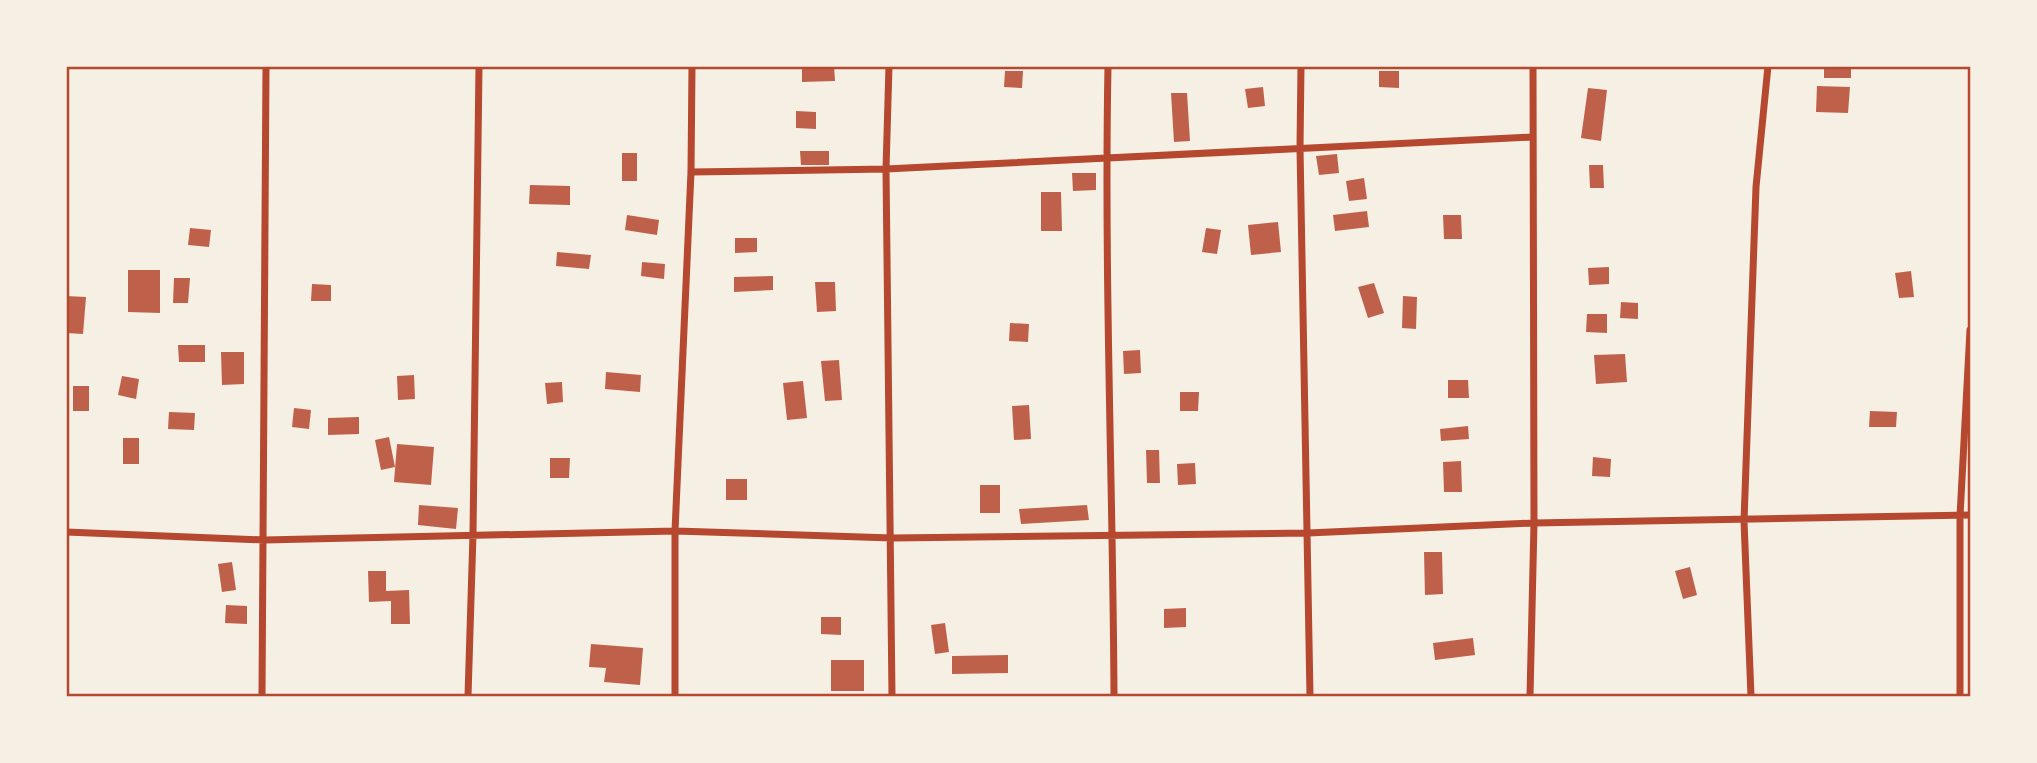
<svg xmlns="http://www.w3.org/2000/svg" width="2037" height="763" font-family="Literata,serif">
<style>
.building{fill:#bf614a}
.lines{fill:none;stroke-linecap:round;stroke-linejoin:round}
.minor{stroke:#b5482f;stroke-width:7}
.neatline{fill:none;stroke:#b5482f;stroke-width:2.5}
</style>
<rect width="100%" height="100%" fill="#f6efe4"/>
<!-- building -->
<path class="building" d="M802 66H834L835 81 802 82Z
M1824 66H1851V78H1824Z
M1005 71H1023L1022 88 1004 87Z
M1379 71H1399V88L1379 87Z
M1817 86 1850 87 1848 113 1816 112Z
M1263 87 1265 106 1248 108 1245 89Z
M1588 88 1607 90 1601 141 1581 138Z
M1171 93H1187L1190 141 1174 142Z
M796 111 816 112V129L796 128Z
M800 151H829V165H801Z
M622 153H637V181H622Z
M1337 154 1339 173 1319 175 1316 156Z
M1589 165H1603L1604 188H1590Z
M1072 173H1096V190L1073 191Z
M1364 178 1367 199 1349 201 1346 181Z
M530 185 570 186V205L529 204Z
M1041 192H1061L1062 231H1041Z
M1367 211 1369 227 1335 231 1333 215Z
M627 215 659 220 657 235 625 230Z
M1443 215H1461L1462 239H1444Z
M1278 222 1281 252 1251 255 1248 225Z
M190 228 211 230 209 247 188 245Z
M1206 228 1221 230 1217 254 1202 252Z
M735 238H757V252L735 253Z
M557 252 591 255 589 269 556 266Z
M642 262 665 264 664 279 641 276Z
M1609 267V284L1589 285 1588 268Z
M128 270H160V313L128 312Z
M1911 271 1914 297 1899 298 1895 273Z
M773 276V290L734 292V277Z
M174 278H190L188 303H173Z
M815 282H835L836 311 817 312Z
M1374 283 1384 313 1368 318 1358 287Z
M312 284 331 285V301H311Z
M66 296 86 297 83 334 66 333Z
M1403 296 1417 297 1416 329 1402 328Z
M1621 302 1638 303V319L1620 318Z
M1587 314H1607V333L1586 332Z
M1010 323 1029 324 1028 342 1009 341Z
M178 345H205V362H179Z
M1140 350 1141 373 1124 374 1123 351Z
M221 352H244V384L222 385Z
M1625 354 1627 382 1596 384 1594 355Z
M839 360 842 400 825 401 821 361Z
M606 372 641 375 640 392 605 389Z
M414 375 415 399 398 400 397 376Z
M122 376 139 379 136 399 118 395Z
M1448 380H1468L1469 398H1448Z
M803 381 807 418 787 420 783 383Z
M562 382 563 402 547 404 545 383Z
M73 386H89V411H73Z
M1180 392H1199L1198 411H1180Z
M1029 405 1031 439 1014 440 1012 406Z
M294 408 311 410 309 429 292 427Z
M1870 411 1897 412 1896 427H1869Z
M169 412 195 413 194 430 168 429Z
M359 417V434L328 435V418Z
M1468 426 1469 439 1441 441 1440 429Z
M389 437 395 467 381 470 375 440Z
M123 438H139V464H123Z
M397 444 434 447 431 485 394 482Z
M1146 450H1159L1160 483H1147Z
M1593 457 1611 459 1610 477 1592 476Z
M550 458H570L569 478H550Z
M1461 461 1462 492H1444L1443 462Z
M1195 463 1196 484 1178 485 1177 464Z
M726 479H747V500H726Z
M980 485H1000V513H980Z
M419 505 458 508 456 529 418 525Z
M1087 505 1089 520 1021 524 1019 509Z
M1424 552H1442L1443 594 1425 595Z
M232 562 236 590 222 592 218 564Z
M1690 567 1697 595 1683 599 1675 571Z
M368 571H386V591L409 590 410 624H391V601L369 602Z
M226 605 247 606V624L225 623Z
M1186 608V627L1164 628V609Z
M821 617H841V635L821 634Z
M945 623 949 652 935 654 931 625Z
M1473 638 1475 655 1435 660 1433 643Z
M591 644 643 648 640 685 604 682 606 668 589 667Z
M1008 655V673L952 674V656Z
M831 660H864V691H831Z"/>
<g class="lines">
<!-- minor -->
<path class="minor" d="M889 66 886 169 892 696
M1108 66C1104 276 1113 487 1114 696
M1301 66 1300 148 1310 696
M691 172 886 169 1532 137
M66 532 264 540 675 531 892 538 1308 533 1534 523 1970 515
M262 696 266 66
M468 696 473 534 479 66
M675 696V531L691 172 692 66
M1530 696 1534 523 1533 66
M1751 696 1744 521 1756 187 1768 66
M1960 696V516L1970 330"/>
</g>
<!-- border -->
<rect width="2037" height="763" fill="none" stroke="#f6efe4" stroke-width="136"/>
<rect x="68" y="68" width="1901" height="627" class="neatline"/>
</svg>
